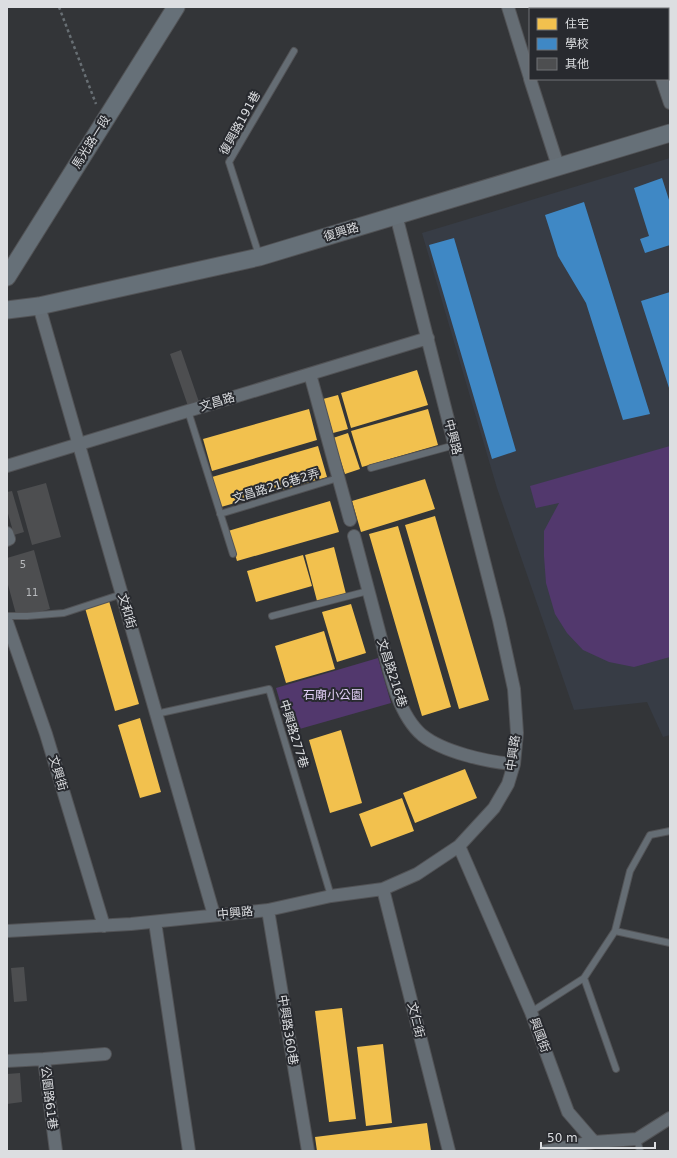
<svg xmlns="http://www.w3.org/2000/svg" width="677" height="1158" font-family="'DejaVu Sans','Noto Sans TC',sans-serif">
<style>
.built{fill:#373c45}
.green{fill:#52386d}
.homes{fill:#f2c14e}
.schools{fill:#3f88c5}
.building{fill:#4d4e50}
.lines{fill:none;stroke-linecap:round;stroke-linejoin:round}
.lane-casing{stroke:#525356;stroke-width:8}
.street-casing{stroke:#525356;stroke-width:14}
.secondary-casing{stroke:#525356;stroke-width:19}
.path{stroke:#686f74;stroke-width:2.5;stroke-dasharray:3 3;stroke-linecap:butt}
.lane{stroke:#656d74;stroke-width:6}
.street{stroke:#656d74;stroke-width:12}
.secondary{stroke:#667078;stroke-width:17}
.labels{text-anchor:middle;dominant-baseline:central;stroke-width:4;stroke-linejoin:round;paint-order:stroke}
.number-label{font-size:10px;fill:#b8babd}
.street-label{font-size:12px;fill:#dcdee1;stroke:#282a2f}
.park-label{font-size:12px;fill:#e1cff6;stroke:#282a2f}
</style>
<rect width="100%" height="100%" fill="#333538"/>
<!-- built -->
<path class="built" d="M670 158V735L663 737 647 702 574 710 497 488 422 233Z"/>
<!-- green -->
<path class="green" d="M670 446V657L634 667 609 662 583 650 567 633 555 614 546 583 544 556V531L559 503 536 508 530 486Z
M378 658 391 703 289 732 276 688Z"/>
<!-- homes -->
<path class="homes" d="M543 7H570L571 9H544Z
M583 7H614V9H583Z
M417 370 428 405 351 428 341 393Z
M338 395 348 429 333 433 323 399Z
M309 409 317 440 212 471 203 439Z
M428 409 438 445 362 467 351 431Z
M348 433 360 469 345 474 333 438Z
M318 446 327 477 221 507 212 477Z
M425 479 435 509 361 532 352 501Z
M330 501 339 532 237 561 228 531Z
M435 516 489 700 459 709 405 525Z
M398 526 451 707 422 716 369 534Z
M334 547 346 594 317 601 305 555Z
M303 555 312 586 256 602 247 571Z
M109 601 139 704 115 711 85 608Z
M351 604 366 653 337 662 322 612Z
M324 631 335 669 286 683 275 646Z
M140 718 161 792 140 798 118 725Z
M341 730 362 803 330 813 309 740Z
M465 769 477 798 415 823 403 793Z
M402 798 414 831 371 847 359 814Z
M342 1008 356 1119 329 1122 315 1011Z
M383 1044 392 1123 366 1126 357 1047Z
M427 1123 431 1151H317L315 1137Z"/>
<!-- schools -->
<path class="schools" d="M662 178 670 203V245L645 253 640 239 649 236 634 188Z
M584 202 650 414 623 420 586 303 558 256 545 215Z
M454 238 516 451 492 459 429 245Z
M670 292V391L641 301Z"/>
<!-- building -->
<path class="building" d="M181 350 199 402 188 406 170 354Z
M46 483 61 537 32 545 17 491Z
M12 491 24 532 14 535 7 510V492Z
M34 550 50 609 17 618 7 581V558Z
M24 967 27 1001 14 1002 11 968Z
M20 1073 22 1102 7 1104V1074Z"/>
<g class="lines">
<defs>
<path id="lane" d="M668 26 670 25
M259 255 229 162 294 51
M188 411 233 554
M371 468 455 445
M220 514 338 478
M7 616H27L64 613 122 594
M272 616 368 591
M156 714 269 689 331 896
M615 931 670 943
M584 978 616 1069
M531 1012 584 978 615 931 630 871 650 835 670 831
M637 1139 640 1151"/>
<path id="street" d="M508 7 530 78
M636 7 637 9
M530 79 558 166
M662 79 670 103
M39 306 214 915
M310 374 350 520
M7 466 428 338
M7 533 9 539 7 540
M354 536C362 566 370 597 378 627 387 660 395 712 422 735 443 752 487 762 514 764
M7 622 46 734 104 926
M459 846 531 1012 568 1112 594 1142 637 1139 670 1118
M383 889 449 1151
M268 910 308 1151
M155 922 189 1151
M7 931 131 924 268 910 331 896 383 889 417 874 459 846 494 808 508 784 514 764 517 733 514 689 499 620 396 215
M44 1059 105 1054
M7 1061 44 1059 56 1151
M546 1151 594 1142"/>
<path id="secondary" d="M7 277 176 7
M7 310 39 306 259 257 670 133"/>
</defs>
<!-- lane casing -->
<use href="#lane" class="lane-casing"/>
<!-- street casing -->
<use href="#street" class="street-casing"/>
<!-- secondary casing -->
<use href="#secondary" class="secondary-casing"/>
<!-- path -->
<path class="path" d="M59 7 96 104"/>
<!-- lane -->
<use href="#lane" class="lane"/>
<!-- street -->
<use href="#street" class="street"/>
<!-- secondary -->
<use href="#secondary" class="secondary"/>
</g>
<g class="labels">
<!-- number labels -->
<g class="number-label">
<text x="23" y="564">5</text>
<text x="32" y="592">11</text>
</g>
<!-- street labels -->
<g class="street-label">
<text transform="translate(240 123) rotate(-61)">復興路191巷</text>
<text transform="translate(91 142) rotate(-58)">馬光路一段</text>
<text transform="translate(341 232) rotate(-17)">復興路</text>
<text transform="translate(217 402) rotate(-17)">文昌路</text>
<text transform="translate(453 437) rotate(76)">中興路</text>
<text transform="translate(276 486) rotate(-17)">文昌路216巷2弄</text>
<text transform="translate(127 611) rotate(74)">文和街</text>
<text transform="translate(392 673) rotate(72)">文昌路216巷</text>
<text transform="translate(294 734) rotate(73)">中興路277巷</text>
<text transform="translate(513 753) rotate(-82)">中興路</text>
<text transform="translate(58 773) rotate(73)">文興街</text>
<text transform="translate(235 913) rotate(-6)">中興路</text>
<text transform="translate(416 1020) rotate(76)">文仁街</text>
<text transform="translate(288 1030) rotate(81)">中興路360巷</text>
<text transform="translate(540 1035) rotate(70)">興國街</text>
<text transform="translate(49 1098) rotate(83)">公園路61巷</text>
</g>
<!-- park labels -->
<g class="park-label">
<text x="333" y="695">石廟小公園</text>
</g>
</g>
<!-- border -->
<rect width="677" height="1158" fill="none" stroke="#dcdee1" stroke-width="16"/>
<!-- legend -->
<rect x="529" y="8" width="140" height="72" fill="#282a2f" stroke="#707276"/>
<rect x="537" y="18" width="20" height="12" fill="#f2c14e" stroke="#707276"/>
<text x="565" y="28" font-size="12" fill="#dcdee1">住宅</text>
<rect x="537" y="38" width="20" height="12" fill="#3f88c5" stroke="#707276"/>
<text x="565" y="48" font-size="12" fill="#dcdee1">學校</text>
<rect x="537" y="58" width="20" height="12" fill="#4d4e50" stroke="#707276"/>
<text x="565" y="68" font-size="12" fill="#dcdee1">其他</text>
<!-- scale -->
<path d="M541 1142v6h114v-6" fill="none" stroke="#dcdee1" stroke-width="2"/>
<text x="547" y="1142" font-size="12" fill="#dcdee1" stroke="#282a2f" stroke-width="3" paint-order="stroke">50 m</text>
</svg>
